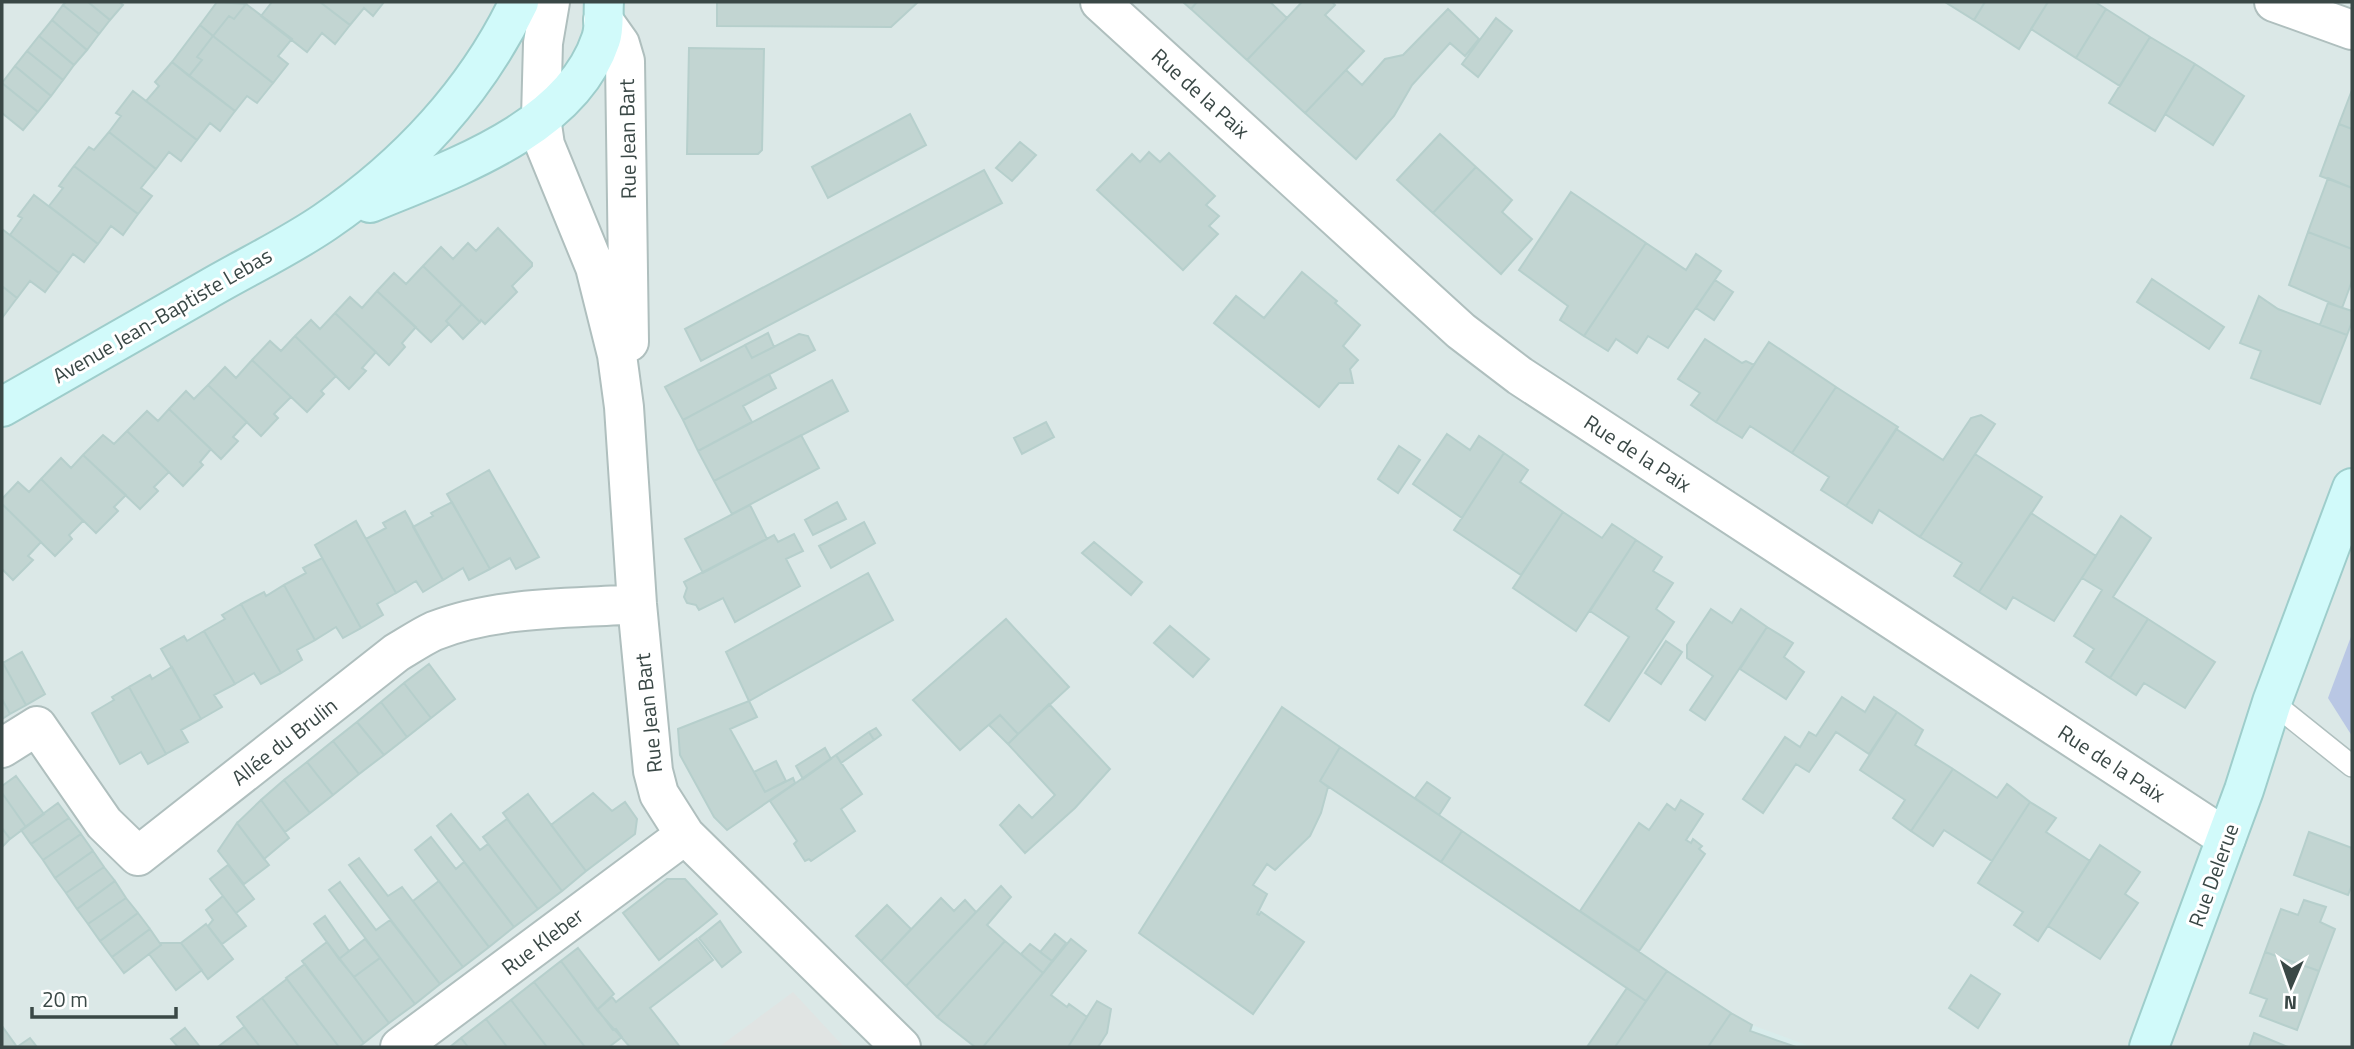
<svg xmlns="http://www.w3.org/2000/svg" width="2354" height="1049" font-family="'Titillium Web',sans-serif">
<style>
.residential{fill:#dbe8e7}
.education{fill:#d8eceb}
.green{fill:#b9c7e4}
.parking{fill:#e0e4e3}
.building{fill:#c2d5d2;stroke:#b6cfcc;stroke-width:2}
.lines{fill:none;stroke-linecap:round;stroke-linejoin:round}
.lane-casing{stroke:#afbfbe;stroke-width:24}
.street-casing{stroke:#afbfbe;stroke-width:42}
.secondary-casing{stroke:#9ecdcb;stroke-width:42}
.lane{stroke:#fff;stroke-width:21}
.street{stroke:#fff;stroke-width:38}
.secondary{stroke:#d1fafa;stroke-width:38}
.labels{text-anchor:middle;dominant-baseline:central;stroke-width:6;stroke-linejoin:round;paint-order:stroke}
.street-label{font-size:21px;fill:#3a4846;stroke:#fff}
</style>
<rect width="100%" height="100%" fill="#ecf5f4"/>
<!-- residential -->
<path class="residential" d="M2 2H2352V1047H2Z"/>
<!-- education -->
<path class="education" d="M1731 1013 1744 1022 1812 1047H1708Z"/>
<!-- green -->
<path class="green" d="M2352 634V736L2328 698Z"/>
<!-- parking -->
<path class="parking" d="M793 992 844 1047H719Z"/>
<!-- building -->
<path class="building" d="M66 2H88L110 20 99 34 63 5Z
M88 2H119L123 5 110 20Z
M217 2 246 4 234 19 229 16 213 36 200 25Z
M272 2H320L350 25 335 44 322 33 307 52 261 16Z
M320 2H384L373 16 364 8 350 25Z
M717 2H918L891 27 717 26Z
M1183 2H1197L1191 9Z
M1197 2H1270L1287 18 1247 60 1191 9Z
M1302 2H1332L1335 5 1325 15 1364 51 1305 113 1247 60Z
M1945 2H1985L1974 20Z
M1985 2H2048L2019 49 1974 20Z
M2048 2H2095L2106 9 2076 58 2031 29Z
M246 4 292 39 278 56 288 64 273 83 213 36 229 16 234 19Z
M63 5 99 34 87 50 52 20Z
M1448 9 1479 39 1465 56 1450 43 1412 85 1394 116 1356 159 1305 113 1346 70 1362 85 1385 59 1403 55Z
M2106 9 2150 37 2120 86 2076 58Z
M1496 18 1512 31 1478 77 1462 64Z
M52 20 87 50 74 65 39 36Z
M200 25 213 36 197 57 202 60 189 76 172 62Z
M39 36 74 65 63 80 27 51Z
M213 36 273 83 257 103 247 96 235 111 189 76 202 60 197 57Z
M2150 37 2195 64 2155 131 2109 103Z
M689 48 764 49 762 150 758 154H687Z
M27 51 63 80 51 96 15 66Z
M172 62 235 111 220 131 210 123 197 140 146 101 159 86 155 82Z
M2195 64 2244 96 2213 145 2165 114Z
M15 66 51 96 38 112 2 83Z
M2 83 38 112 23 130 2 113Z
M2352 90V129L2339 124Z
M133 91 197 140 181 161 169 152 156 169 109 132 121 116 116 113Z
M910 114 926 145 828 198 812 167Z
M2339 124 2352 129V188L2320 176Z
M109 132 156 169 141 188 152 196 138 214 74 166 89 147 94 150Z
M1440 134 1476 167 1433 213 1397 180Z
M1020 142 1036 155 1012 181 996 168Z
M1149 152 1160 162 1169 153 1215 196 1206 205 1219 216 1209 226 1218 234 1183 270 1097 190 1132 154 1140 162Z
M74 166 138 214 123 235 111 226 98 244 49 206 63 188 59 186Z
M1476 167 1512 200 1502 212 1532 239 1501 274 1433 213Z
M984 170 1002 203 701 361 685 329Z
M2328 178 2352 188V249L2308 232Z
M1571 192 1646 243 1584 336 1560 320 1568 306 1519 270Z
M34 195 98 244 84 262 73 254 59 273 10 235 22 218 18 216Z
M498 228 532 263V266L512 286 517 292 485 324 481 320 480 322 423 266 441 247 453 259 468 243 476 251Z
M2 229 59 273 45 292 30 281 17 298 2 286Z
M2308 232 2352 249V281L2342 308 2289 285Z
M1646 243 1686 270 1696 254 1721 271 1668 348 1648 336 1637 353 1616 339 1608 351 1584 336Z
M423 266 462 304 446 321 449 324 431 342 377 291 394 273 406 284Z
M1302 272 1337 301 1335 303 1360 325 1343 346 1358 360 1350 369 1353 383H1339L1319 407 1214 323 1236 296 1264 318Z
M2152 279 2224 327 2209 349 2137 302Z
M1715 280 1733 292 1714 320 1696 308Z
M2 286 17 298 2 318Z
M377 291 416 327 402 343 405 347 389 365 335 313 350 297 362 308Z
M2259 296 2278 309 2347 335 2320 404 2251 378 2261 351 2240 343Z
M2328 303 2352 311V322L2347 335 2320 325Z
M462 304 480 322 463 339 446 321Z
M335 313 376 352 362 368 366 371 349 389 295 336 311 320 320 329Z
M768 333 774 347 752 358 745 345Z
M799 334 808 336 815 350 683 420 665 387 745 345 752 358Z
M295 336 336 376 321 391 324 394 307 412 252 360 270 341 281 351Z
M1705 339 1742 363 1746 361 1754 365 1716 422 1691 405 1700 393 1678 379Z
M1769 342 1836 387 1792 453 1750 426 1742 438 1716 422Z
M252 360 291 397 274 414 278 418 261 436 208 385 225 367 236 378Z
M769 374 776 388 743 406 752 422 698 451 683 420Z
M832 380 848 411 714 481 698 451Z
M208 385 247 422 233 437 238 441 221 459 169 409 186 391 194 399Z
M1836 387 1898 427 1846 506 1821 490 1829 477 1792 453Z
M169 409 211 449 200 462 203 465 183 486 127 431 147 411 158 421Z
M1981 415 1995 424 1920 537 1879 510 1872 523 1846 506 1896 429 1943 460 1971 418Z
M1046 422 1054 437 1022 454 1014 438Z
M127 431 169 472 154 487 158 491 140 509 83 455 103 435 114 444Z
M1447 434 1470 450 1479 436 1504 453 1462 518 1413 484Z
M801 435 819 468 732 514 714 481Z
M1399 446 1420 460 1398 493 1378 479Z
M1504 453 1528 470 1520 482 1563 512 1521 575 1454 530Z
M1975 454 2042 497 1979 592 1954 576 1962 563 1920 537Z
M83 455 126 495 114 507 118 511 96 533 41 479 61 458 71 468Z
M489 470 539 557 516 569 510 558 490 569 447 494Z
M41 479 83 521 69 535 72 539 55 556 2 504V499L18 482 29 492Z
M452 502 490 569 469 580 463 568 443 580 413 527 433 516 431 513Z
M837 502 846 519 813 535 805 520Z
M2 504 41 542 28 556 33 560 13 580 2 569Z
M750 505 767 539 703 573 685 539Z
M405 511 443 580 423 592 416 581 396 593 366 539 386 528 383 523Z
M1563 512 1602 538 1612 524 1636 540 1576 631 1513 588Z
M2031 513 2096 556 2054 621 2013 597 2006 609 1979 592Z
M2121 516 2151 538 2113 597 2148 619 2110 678 2086 662 2094 649 2074 636 2102 590 2082 578Z
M356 521 396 593 377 604 383 615 361 628 315 545Z
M864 522 875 543 831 568 819 546Z
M794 534 803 551 786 559 800 586 735 622 723 598 699 610 696 605 687 603 684 597 687 588 684 582 774 535 778 542Z
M1636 540 1662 557 1653 571 1673 583 1656 609 1674 622 1609 721 1585 705 1629 637 1590 611Z
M1094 542 1142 582 1131 595 1082 553Z
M322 558 361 628 343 638 336 627 315 640 284 585 306 573 303 568Z
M868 573 893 620 749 701 726 652Z
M284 585 315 640 297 650 302 660 281 673 241 604 264 592 266 596Z
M241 604 281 673 261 684 254 673 235 684 204 631 225 619 222 615Z
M1711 609 1732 623 1741 609 1767 627 1705 720 1690 710 1713 676 1687 658V645Z
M1006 619 1069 687 1018 734 1000 715 960 750 913 700Z
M2148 619 2215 662 2185 708 2144 683 2136 695 2110 678Z
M1170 626 1209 659 1193 677 1154 643Z
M1767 627 1793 643 1784 657 1804 672 1786 699 1740 669Z
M204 631 235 684 214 695 222 707 201 719 161 649 184 636 187 641Z
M1666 641 1682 652 1661 684 1645 673Z
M22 652 45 694 26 705 3 663Z
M3 663 26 705 10 714 2 699Z
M429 664 455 699 431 718 404 683Z
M172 667 201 719 181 730 188 742 166 754 129 687 150 675 152 679Z
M404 683 431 718 407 737 381 702Z
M129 687 166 754 148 764 141 752 120 764 92 713 114 700 112 697Z
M1842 697 1865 712 1874 697 1897 712 1869 754 1836 732 1809 772 1796 764 1763 813 1743 799 1785 737 1800 747 1809 732 1816 736Z
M2 699 10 714 2 719Z
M749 701 757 717 730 729 765 792 793 778 795 783 727 830 714 817 680 755 678 729Z
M381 702 407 737 384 755 357 722Z
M1049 704 1110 769 1075 808 1025 853 1000 825 1019 805 1032 818 1055 795 1008 744Z
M1282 707 1340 747 1320 781 1328 787 1321 813 1310 836 1275 870 1267 864 1253 885 1267 894 1257 914 1259 915 1261 912 1304 942 1253 1014 1139 933Z
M1897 712 1923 730 1915 745 1953 769 1911 831 1893 818 1905 800 1860 770Z
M1000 715 1018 734 1008 744 989 725Z
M357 722 384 755 359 774 333 741Z
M876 728 881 735 874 740 869 732Z
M869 732 874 740 841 763 836 755Z
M333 741 359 774 333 795 307 762Z
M1340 747 1462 831 1441 862 1320 781Z
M825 748 831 759 803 779 796 766Z
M836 755 862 794 841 809 855 831 811 861 809 859 805 861 794 844 797 841 770 801Z
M776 761 786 781 765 792 754 772Z
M307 762 333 795 310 813 284 780Z
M1953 769 1997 798 2007 784 2030 802 1992 861 1944 830 1933 846 1911 831Z
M16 776 44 814 26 827 2 793V786Z
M284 780 310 813 285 832 261 800Z
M1427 782 1450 798 1439 815 1415 798Z
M2 793 26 827 10 839 2 828Z
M593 793 612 811 625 802 637 819 635 834 586 871 551 825Z
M528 794 586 871 562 891 503 813Z
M261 800 289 838 264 859 237 823Z
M1681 800 1703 814 1686 840 1691 843 1693 839 1702 846 1699 849 1705 854 1639 951 1580 911 1639 823 1649 830 1667 804 1675 810Z
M2030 802 2056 818 2046 832 2090 861 2038 941 2014 925 2023 912 1978 883Z
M58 803 69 818 31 844 21 830Z
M451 814 480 850 488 844 538 909 514 927 437 826Z
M69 818 81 834 43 860 31 844Z
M507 819 562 891 538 909 483 837Z
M237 823 269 865 244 884 218 851Z
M2 828 10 839 2 847Z
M1462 831 1667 971 1646 1001 1441 862Z
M2309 832 2352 848V885L2348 895 2294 875Z
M81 834 93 851 55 878 43 860Z
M431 837 456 869 464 862 514 927 489 947 415 850Z
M2100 845 2140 872 2125 894 2138 903 2100 959 2048 926Z
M93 851 104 867 66 893 55 878Z
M359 858 388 896 402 887 463 967 440 984 349 865Z
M228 865 254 899 236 913 210 879Z
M104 867 115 881 77 909 66 893Z
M667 879H685L717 914 659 960 623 913Z
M115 881 126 898 88 924 77 909Z
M439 881 489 947 463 967 413 901Z
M340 882 376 930 390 920 440 984 415 1004 329 890Z
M1001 886 1011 897 987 925 1005 941 937 1017 906 986Z
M223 896 246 926 222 944 208 926 213 920 206 910Z
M126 898 138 913 100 941 88 924Z
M941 898 954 911 965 900 976 912 906 986 881 961Z
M2304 900 2326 907 2320 922 2335 929 2319 971 2265 952 2281 909 2298 915Z
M887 905 911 929 881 961 856 936Z
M138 913 150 929 112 957 100 941Z
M325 916 349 951 339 959 314 924Z
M720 921 741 952 722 967 699 938Z
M206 924 233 959 208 979 181 943Z
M150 929 161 945 124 973 112 957Z
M1055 934 1066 943 1052 961 1040 952Z
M365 939 380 958 354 977 339 959Z
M697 939 713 960 650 1008 680 1047H630L597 1010 612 997 616 1002Z
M1071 939 1086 951 1051 995 1067 1007 1069 1004 1087 1017 1068 1047H983Z
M1005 941 1043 973 983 1047H975L937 1017Z
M327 942 389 1023 364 1043 302 961Z
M160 943H181L202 970 176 990 149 954 161 945Z
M1030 944 1052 961 1043 973 1021 954Z
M578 948 614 994 597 1010 561 961Z
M2265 952 2319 971 2297 1030 2260 1016 2267 999 2250 993Z
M380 958 415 1004 389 1023 354 977Z
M561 961 613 1030 616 1029 622 1037 609 1047H585L534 982Z
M305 964 364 1043 359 1047H339L286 978Z
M1667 971 1731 1013 1708 1047H1615Z
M1971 975 2000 994 1978 1028 1949 1008Z
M287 979 339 1047H299L262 998Z
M534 982 585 1047H547L511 1000Z
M1627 988 1646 1001 1615 1047H1587Z
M262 998 299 1047H260L237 1017Z
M511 1000 547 1047H507L486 1019Z
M1097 1001 1111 1009 1107 1033 1098 1047H1068Z
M1731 1013 1752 1025 1750 1031 1796 1047H1708Z
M486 1019 507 1047H468L461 1038Z
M2 1026 17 1047H2Z
M244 1027 260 1047H220L219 1046Z
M185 1028 200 1047H178L171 1039Z
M2254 1033 2288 1047H2249Z
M30 1038 37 1047H17Z
M461 1038 468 1047H450Z"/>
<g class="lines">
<defs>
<path id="lane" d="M2272 702 2352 766"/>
<path id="street" d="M550 2 543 43 541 118 545 145 595 267 617 355 624 407 637 604 653 771 659 794 685 835 901 1047
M1100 2 1461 331 1520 376 2226 838
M2274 2 2352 30
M603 20 620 44 625 61 629 342
M2 748 37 726 104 823 138 856 396 653C408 646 421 637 434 631 497 606 571 609 637 604
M400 1047 685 835"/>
<path id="secondary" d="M370 203C449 170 571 130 601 39 605 28 603 14 604 2
M2 407C69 369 137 330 205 291 244 268 287 248 325 222 407 166 476 92 519 2
M2149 1047 2244 790 2272 702 2352 488"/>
</defs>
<!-- lane casing -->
<use href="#lane" class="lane-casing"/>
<!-- street casing -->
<use href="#street" class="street-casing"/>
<!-- secondary casing -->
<use href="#secondary" class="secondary-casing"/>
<!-- lane -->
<use href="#lane" class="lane"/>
<!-- street -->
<use href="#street" class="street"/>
<!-- secondary -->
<use href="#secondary" class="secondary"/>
</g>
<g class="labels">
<!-- street labels -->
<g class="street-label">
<text transform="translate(1201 93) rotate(42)">Rue de la Paix</text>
<text transform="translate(627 139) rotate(-91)">Rue Jean Bart</text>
<text transform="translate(162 315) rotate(-30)">Avenue Jean-Baptiste Lebas</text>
<text transform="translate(1638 453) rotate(33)">Rue de la Paix</text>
<text transform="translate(648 713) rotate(-96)">Rue Jean Bart</text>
<text transform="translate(284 741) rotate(-38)">Allée du Brulin</text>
<text transform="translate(2112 763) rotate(33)">Rue de la Paix</text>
<text transform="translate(2213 875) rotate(-70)">Rue Delerue</text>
<text transform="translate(542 941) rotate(-37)">Rue Kleber</text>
</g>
</g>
<!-- border -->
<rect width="2354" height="1049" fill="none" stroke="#3a4846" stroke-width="7"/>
<!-- north arrow -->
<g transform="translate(2291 986) rotate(182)" stroke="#ffffff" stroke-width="5" paint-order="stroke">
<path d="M0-5L12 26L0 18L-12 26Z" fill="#3a4846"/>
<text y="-10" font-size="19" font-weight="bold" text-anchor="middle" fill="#3a4846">N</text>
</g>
<!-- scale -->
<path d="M32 1007v10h144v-10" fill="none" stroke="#3a4846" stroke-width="3.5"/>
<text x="42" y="1007" font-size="21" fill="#3a4846" stroke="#ffffff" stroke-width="5" paint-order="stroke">20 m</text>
</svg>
